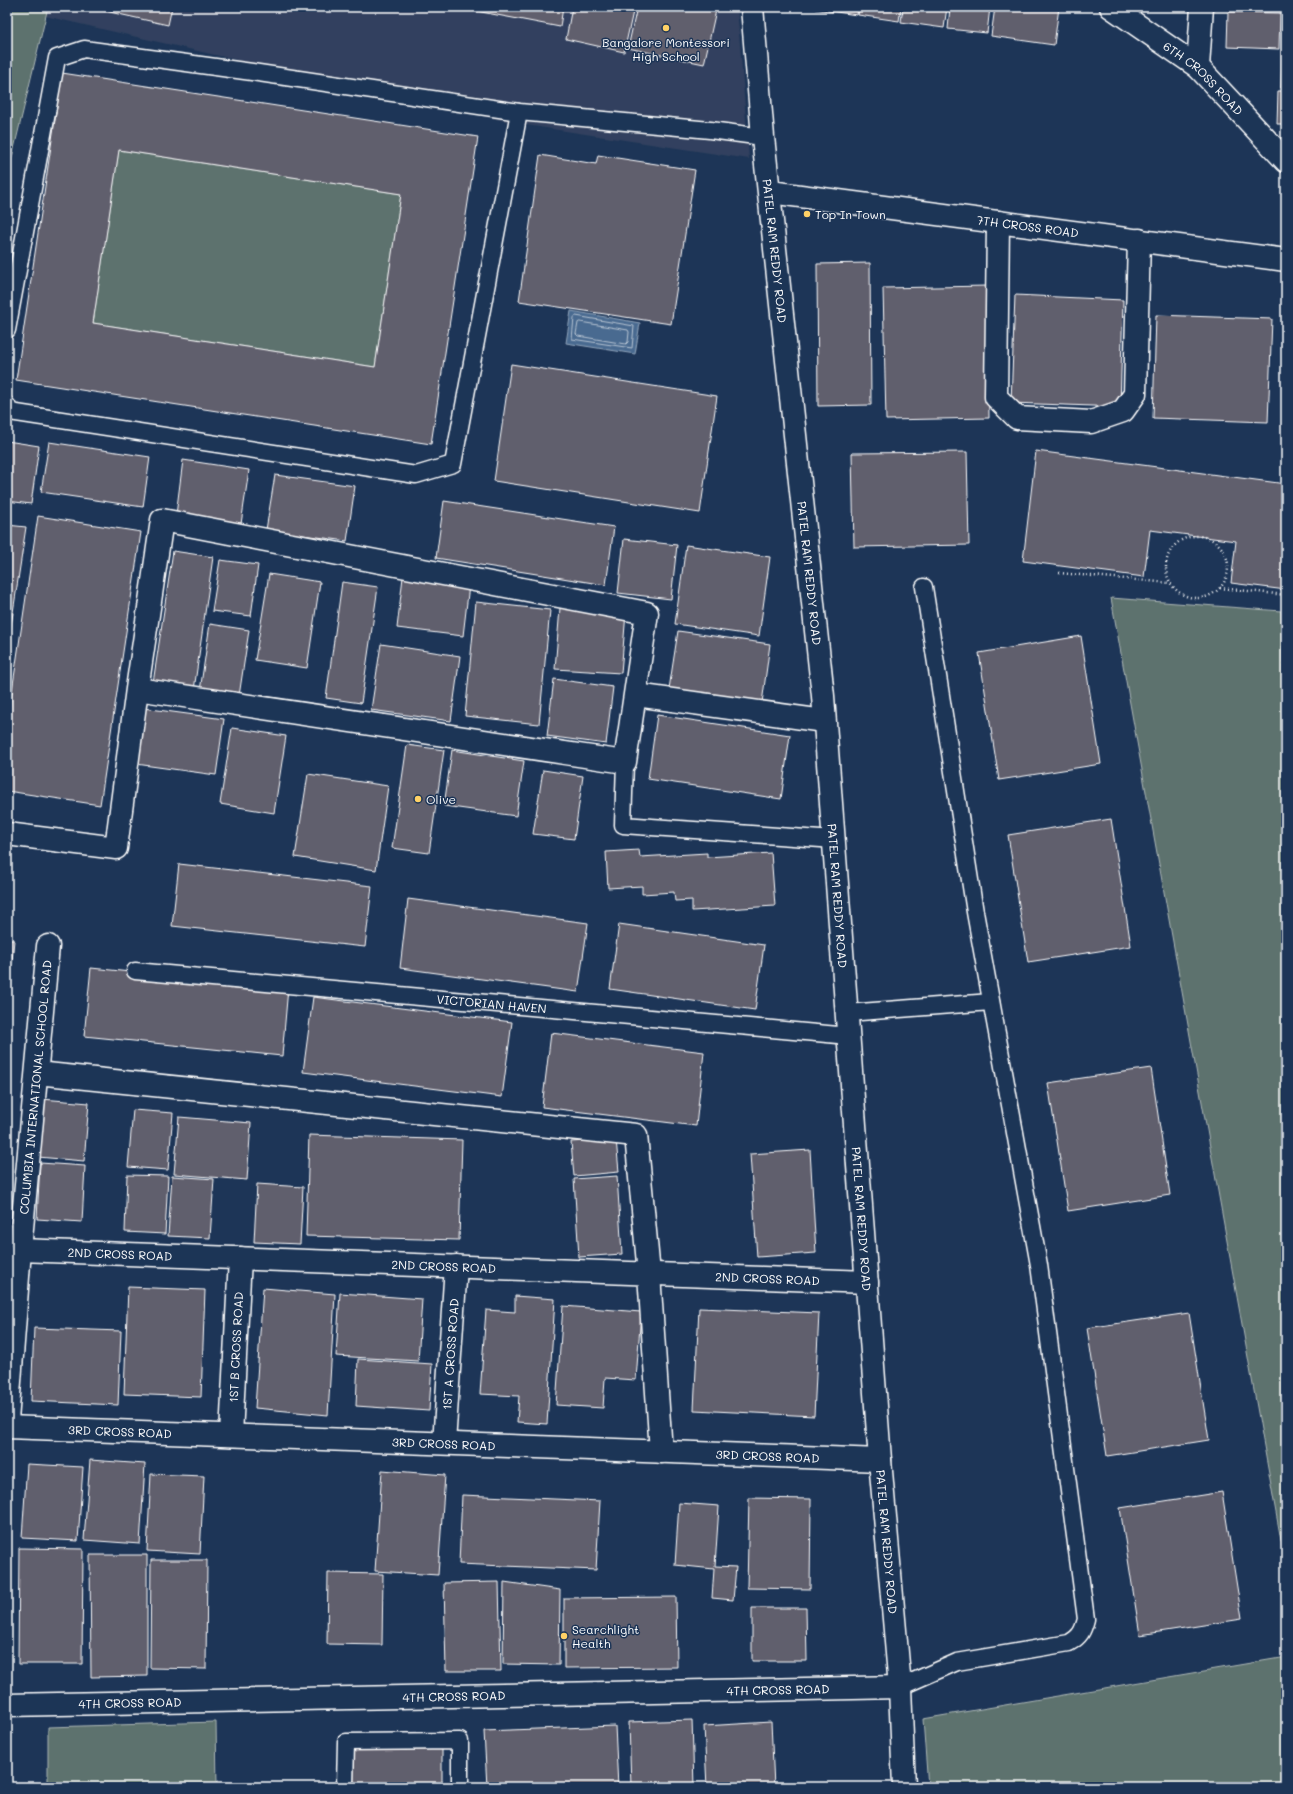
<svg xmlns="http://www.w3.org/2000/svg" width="1293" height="1794" font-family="Mali,sans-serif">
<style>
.built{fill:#31415e}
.green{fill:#5d726e;stroke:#aeb8b6}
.water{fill:#4a6b90;stroke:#92a6bc}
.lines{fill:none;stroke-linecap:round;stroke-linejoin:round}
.shore{stroke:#b7c4d3;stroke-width:1}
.building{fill:#615e6d;stroke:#fff;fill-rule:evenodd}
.service-casing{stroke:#fff;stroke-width:19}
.minor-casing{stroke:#fff;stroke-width:25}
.tertiary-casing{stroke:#fff;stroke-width:25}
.path{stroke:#fff;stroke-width:2.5;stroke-dasharray:1 3;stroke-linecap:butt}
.service{stroke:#1d3557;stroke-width:16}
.minor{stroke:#1d3557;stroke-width:22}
.tertiary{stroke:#1d3557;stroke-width:22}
.poi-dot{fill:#ffd166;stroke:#1d3557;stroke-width:1.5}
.labels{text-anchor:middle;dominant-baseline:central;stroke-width:3;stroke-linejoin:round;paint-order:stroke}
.poi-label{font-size:12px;fill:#fff;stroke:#1d3557;text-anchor:start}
.street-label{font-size:12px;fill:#fff;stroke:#1d3557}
</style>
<rect width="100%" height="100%" fill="#1d3557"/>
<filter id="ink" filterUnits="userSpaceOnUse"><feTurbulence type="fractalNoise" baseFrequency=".025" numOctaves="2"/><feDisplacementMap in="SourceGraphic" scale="8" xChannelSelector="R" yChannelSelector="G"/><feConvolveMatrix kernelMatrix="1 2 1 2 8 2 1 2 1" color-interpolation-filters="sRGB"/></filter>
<g filter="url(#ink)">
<!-- built -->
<path class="built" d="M48 7H737L749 159 513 123 45 16Z"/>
<!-- green -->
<path class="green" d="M7 7H48L7 178Z
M119 150 401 194 375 367 93 323Z
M1111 598 1281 611 1286 784V1568Z
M1286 1657V1787H928L923 1719Z
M216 1722 217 1787H48V1727Z"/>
<!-- water -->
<path class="water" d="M571 311 640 323 635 354 566 343Z"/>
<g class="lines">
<!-- shore -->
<path class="shore" d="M576 316 634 326 632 348 572 339 574 318Z
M580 322 628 330 629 332 628 342 626 344 578 336 576 334 578 323Z"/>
</g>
<!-- building -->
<path class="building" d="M87 7H172L168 25Z
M455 7H563L560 27Z
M572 7H634L624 52 566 39Z
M637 7H701L716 10 704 64 628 48Z
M815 7H858L857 15 815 9Z
M860 7H901L899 21 858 15Z
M903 7H947L944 28 901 22Z
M950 7H990L987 33 948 29Z
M995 7H1059L1054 45 991 36Z
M1228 12 1280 13 1279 49 1227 47Z
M1284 13H1286V45H1283Z
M1282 51H1286V88H1281Z
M62 73 478 137 431 444 16 380ZM119 150 401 194 375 367 93 323Z
M1278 91H1286V124H1277Z
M540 155 596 164 598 155 695 170 671 324 519 301Z
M870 263 871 405 818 406 817 264Z
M987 286 989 418 886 420 883 288Z
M1015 295 1123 300 1120 407 1011 403Z
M1156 315 1272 319 1268 422 1153 418Z
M511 364 717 396 700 513 494 481Z
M7 441 39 446 31 504 7 501Z
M49 442 150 457 143 507 41 492Z
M1036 451 1286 484V590L1231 583 1236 541 1150 530 1144 577 1023 561Z
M967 452 969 545 854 547 852 453Z
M183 460 249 470 241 524 176 515Z
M275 475 355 486 347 541 266 530Z
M444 501 614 527 606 585 436 558Z
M38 516 141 532 100 805 7 791V725Z
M7 525 26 527 7 652Z
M624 539 677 545 671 599 618 593Z
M686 545 770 557 759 636 675 624Z
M173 551 213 557 194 690 153 683Z
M220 560 258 565 251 616 212 611Z
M269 574 320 582 307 668 255 660Z
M403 577 469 585 463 636 397 628Z
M342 582 378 587 361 703 326 698Z
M476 602 550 610 539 724 465 716Z
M560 608 626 613 621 673 555 669Z
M210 624 249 630 239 696 200 691Z
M678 631 770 644 762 703 669 689Z
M1081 636 1101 764 999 780 979 653Z
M381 644 460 656 451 721 371 710Z
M554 679 613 687 606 744 547 736Z
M143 708 224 719 216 775 136 764Z
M657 715 790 735 781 799 648 779Z
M232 728 286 736 274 813 220 804Z
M407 745 444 750 429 853 392 848Z
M452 750 524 761 516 816 444 806Z
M543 770 583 776 574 839 533 834Z
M308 774 388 786 376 870 295 857Z
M1111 819 1131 946 1028 962 1008 835Z
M639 850 640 857 707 853V857L771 853 775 906 692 911V900L675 901 674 892 642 894V886L608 888 606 852Z
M179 864 372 886 365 947 172 926Z
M408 899 588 923 578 992 400 968Z
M619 924 764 945 755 1010 610 989Z
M7 940H14L7 1014Z
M91 968 288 988 282 1056 84 1036Z
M313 997 512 1022 502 1097 303 1072Z
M551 1033 704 1052 696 1126 542 1107Z
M1151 1068 1170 1195 1068 1211 1048 1083Z
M42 1099 89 1103 84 1161 38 1157Z
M133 1110 173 1113 168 1170 128 1167Z
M179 1117 251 1123 247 1180 174 1174Z
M309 1135 462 1140 459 1240 306 1236Z
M616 1139 619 1172 574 1176 571 1142Z
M810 1150 816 1253 757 1257 750 1154Z
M40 1163 85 1166 82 1222 37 1219Z
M127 1175 168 1176 165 1234 125 1232Z
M172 1176 214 1179 210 1238 168 1236Z
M617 1176 622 1254 579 1257 574 1179Z
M257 1184 303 1187 300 1244 254 1242Z
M128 1287 205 1290 201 1397 124 1394Z
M263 1288 335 1294 328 1415 255 1408Z
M340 1293 422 1299 418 1361 336 1356Z
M515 1296 555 1299 547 1424 517 1422 519 1396 480 1394 486 1310 515 1312Z
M563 1306 641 1312 636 1380 605 1378 603 1408 556 1405Z
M699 1308 819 1313 814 1416 694 1410Z
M1189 1313 1209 1440 1107 1456 1087 1328Z
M34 1328 121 1331 118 1405 31 1401Z
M358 1359 432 1364 429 1411 356 1406Z
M90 1460 145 1464 140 1544 84 1540Z
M27 1464 83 1467 78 1541 22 1538Z
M382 1470 445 1475 438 1575 375 1571Z
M151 1474 204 1476 200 1554 147 1551Z
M1222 1492 1242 1619 1140 1635 1120 1508Z
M462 1495 600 1501 596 1570 459 1564Z
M749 1498 811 1499 810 1589 747 1588Z
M679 1503 719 1506 715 1566 736 1567 733 1600 712 1598 714 1569 675 1565Z
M19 1548 83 1549 82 1664H18Z
M90 1555H147V1676L91 1677Z
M151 1560H207L206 1669 150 1668Z
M328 1573 383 1574 382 1645 327 1644Z
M499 1582 501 1671H446L444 1583Z
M504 1582 560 1590 559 1665 503 1664Z
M676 1597 677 1667 564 1668V1598Z
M752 1608H806L807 1661H752Z
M692 1720 694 1787H631L629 1722Z
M771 1722 774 1787H707L704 1726Z
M615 1726 618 1787H487L484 1731Z
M351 1746 442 1748V1787H350Z"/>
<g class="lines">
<defs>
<g id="service">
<path d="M7 330 57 58 84 49 252 72 519 112 710 130 763 137"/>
<path d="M7 405 10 412 416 475 453 464 519 112"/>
<path d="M625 762 623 825 835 840"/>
<path id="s1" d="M135 971 849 1036"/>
<path d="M847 1013 991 1002"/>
<path d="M900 1687 957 1662 1069 1643C1080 1637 1083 1631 1086 1619L1039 1265 975 912 924 587"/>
<path d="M345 1787 346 1742 460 1741V1787"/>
</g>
<g id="minor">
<path id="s2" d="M1111 7 1198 67 1286 161"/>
<path d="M1198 67 1202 7"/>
<path d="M998 222 996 397 1017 418 1091 422 1123 411 1135 394 1139 240"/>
<path d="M636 695 824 721"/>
<path d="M7 834 116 848 137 689 162 520 647 613 625 762 137 689"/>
<path d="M37 1073 636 1135 649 1274 661 1452"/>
<path id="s3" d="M20 1250 867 1282"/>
<path id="s4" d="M7 1421 20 1250 48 946"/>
<path id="s5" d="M7 1427 880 1460"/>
<path id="s6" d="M231 1435 240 1258"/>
<path id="s7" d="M444 1443 456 1266"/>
<path id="s8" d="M7 1705 900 1687"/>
</g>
<g id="tertiary">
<path id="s9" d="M752 7 763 137 823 696 880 1460 900 1687 904 1787"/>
<path id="s10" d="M770 192 1286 260"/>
</g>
</defs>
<!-- service casing -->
<use href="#service" class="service-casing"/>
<!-- minor casing -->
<use href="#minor" class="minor-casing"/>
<!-- tertiary casing -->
<use href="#tertiary" class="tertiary-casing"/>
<!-- path -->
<path class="path" d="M1166 567a31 31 0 1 1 62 0a31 31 0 1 1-62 0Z
M1059 573 1170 583
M1220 588 1286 595"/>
<!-- service -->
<use href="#service" class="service"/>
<!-- minor -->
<use href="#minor" class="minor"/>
<!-- tertiary -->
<use href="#tertiary" class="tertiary"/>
</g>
</g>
<!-- markers -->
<g class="poi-dot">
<circle cx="666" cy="28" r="4"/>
<circle cx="807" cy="214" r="4"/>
<circle cx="418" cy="799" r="4"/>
<circle cx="564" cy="1636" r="4"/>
</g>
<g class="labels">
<!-- poi labels -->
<g class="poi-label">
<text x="666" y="42" text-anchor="middle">Bangalore Montessori<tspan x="666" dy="14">High School</tspan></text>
<text x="815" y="214">Top In Town</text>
<text x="426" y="799">Olive</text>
<text x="572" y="1629">Searchlight<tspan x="572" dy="14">Health</tspan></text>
</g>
<!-- street labels -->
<g class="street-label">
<text stroke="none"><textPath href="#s2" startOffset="117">6TH CROSS ROAD</textPath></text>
<text stroke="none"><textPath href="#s10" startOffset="260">7TH CROSS ROAD</textPath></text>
<text stroke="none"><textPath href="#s9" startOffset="245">PATEL RAM REDDY ROAD</textPath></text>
<text stroke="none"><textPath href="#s9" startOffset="569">PATEL RAM REDDY ROAD</textPath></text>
<text stroke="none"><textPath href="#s9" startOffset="893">PATEL RAM REDDY ROAD</textPath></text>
<text stroke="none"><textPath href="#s1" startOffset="358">VICTORIAN HAVEN</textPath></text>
<text stroke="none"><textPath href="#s4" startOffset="335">COLUMBIA INTERNATIONAL SCHOOL ROAD</textPath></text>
<text stroke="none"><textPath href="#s9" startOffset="1217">PATEL RAM REDDY ROAD</textPath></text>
<text stroke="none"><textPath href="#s3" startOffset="100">2ND CROSS ROAD</textPath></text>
<text stroke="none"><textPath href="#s3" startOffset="424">2ND CROSS ROAD</textPath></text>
<text stroke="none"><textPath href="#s3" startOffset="748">2ND CROSS ROAD</textPath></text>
<text stroke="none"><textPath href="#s6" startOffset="88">1ST B CROSS ROAD</textPath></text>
<text stroke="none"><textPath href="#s7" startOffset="89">1ST A CROSS ROAD</textPath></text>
<text stroke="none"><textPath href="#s5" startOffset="113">3RD CROSS ROAD</textPath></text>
<text stroke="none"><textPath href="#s5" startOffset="437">3RD CROSS ROAD</textPath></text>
<text stroke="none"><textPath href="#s5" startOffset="761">3RD CROSS ROAD</textPath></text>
<text stroke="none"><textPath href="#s9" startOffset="1541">PATEL RAM REDDY ROAD</textPath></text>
<text stroke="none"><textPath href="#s8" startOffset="771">4TH CROSS ROAD</textPath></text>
<text stroke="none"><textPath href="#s8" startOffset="447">4TH CROSS ROAD</textPath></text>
<text stroke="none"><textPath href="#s8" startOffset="123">4TH CROSS ROAD</textPath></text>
</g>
</g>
<!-- margin -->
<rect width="1293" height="1794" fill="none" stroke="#1d3557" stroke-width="24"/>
<rect x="12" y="12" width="1269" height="1770" fill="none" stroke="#fff" stroke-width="1.5" filter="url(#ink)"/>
</svg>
